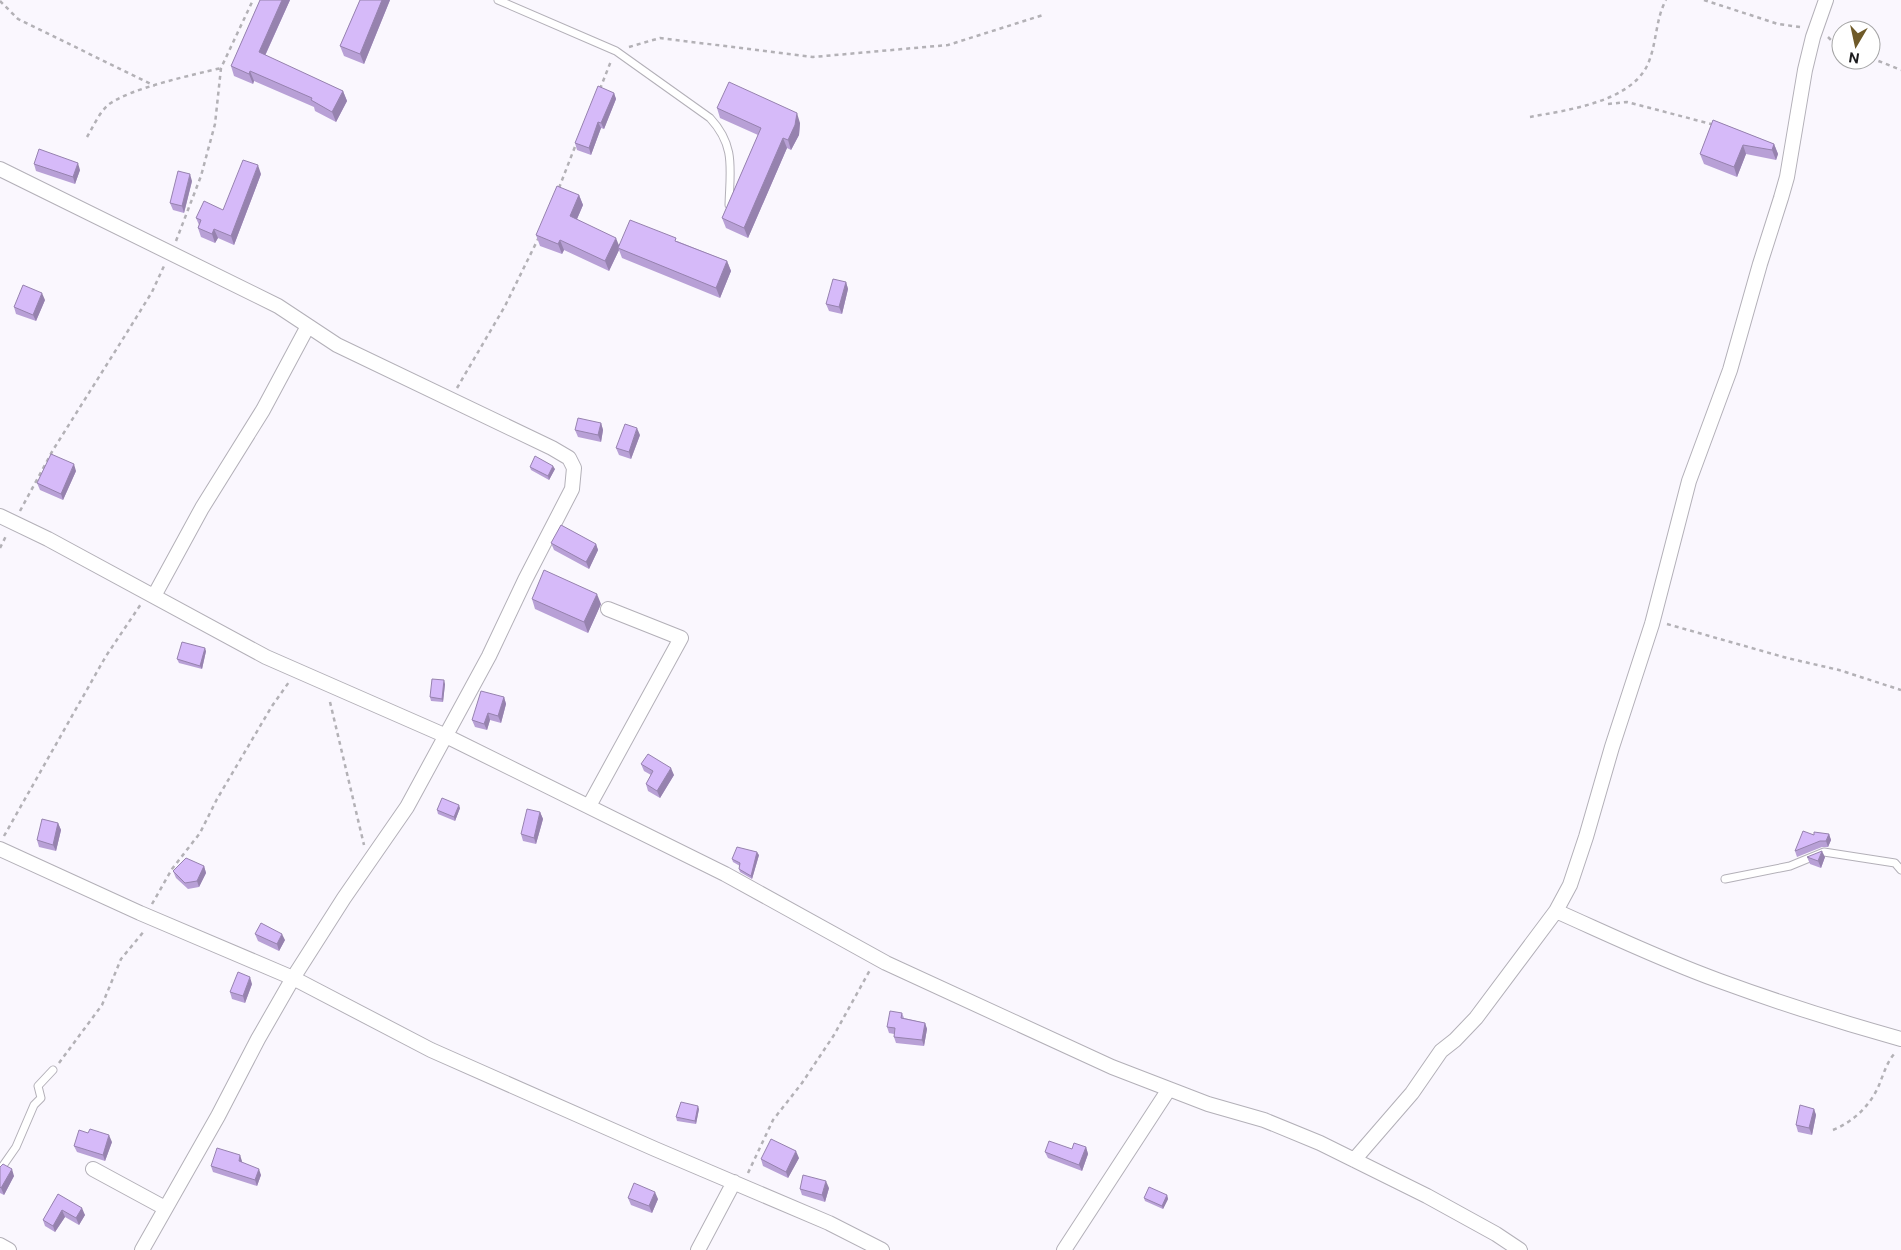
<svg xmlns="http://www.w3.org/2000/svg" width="1901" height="1250" font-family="'Public Sans',sans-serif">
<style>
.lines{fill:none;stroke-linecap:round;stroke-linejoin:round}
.lane-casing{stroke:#b3b0b8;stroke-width:9}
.street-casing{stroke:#b3b0b8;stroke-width:16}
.path{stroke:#b3b1b6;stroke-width:2.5;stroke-dasharray:4 4;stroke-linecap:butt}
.lane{stroke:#fff;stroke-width:7}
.street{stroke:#fff;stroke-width:14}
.wall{fill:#b8a0d6}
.shaded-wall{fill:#9682ae}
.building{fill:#d6baf9;stroke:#9682ae}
</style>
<rect width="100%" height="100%" fill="#faf7fe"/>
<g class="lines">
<defs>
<path id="lane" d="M498 0 616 51 710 118C736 146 730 169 729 205
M1725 879 1790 866 1824 852 1895 863 1901 870
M0 1170 16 1147 34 1105 41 1098 38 1086 53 1070"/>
<path id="street" d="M0 169 278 306 337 345 552 448 569 458 574 468 572 489 525 580 489 656 407 807 344 898 293 978 258 1039 218 1116 142 1250
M0 516 48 539 266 657 444 735 725 874 886 963 1112 1067 1208 1104 1264 1120 1320 1143 1427 1196 1496 1234 1520 1250
M154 596 202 508 263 410 308 326
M589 806 681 638 608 609
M0 849 140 913 293 978 431 1050 655 1149 829 1223 882 1250
M1556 911C1610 935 1664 961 1720 981 1780 1003 1840 1022 1901 1039
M1354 1160 1412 1093 1441 1051 1455 1040 1476 1018 1556 911 1570 885 1586 837 1612 747 1652 624 1689 481 1730 370 1760 264 1781 198 1787 177 1805 70 1813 37 1826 0
M93 1169 165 1208
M0 1245 9 1250
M698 1250 734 1182
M1064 1250 1169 1089"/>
</defs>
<!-- lane casing -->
<use href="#lane" class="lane-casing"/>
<!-- street casing -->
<use href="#street" class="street-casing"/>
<!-- path -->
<path class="path" d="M1704 0 1778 24 1800 27
M0 1 18 19 155 86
M1828 37 1834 43 1841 46
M629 47 660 38 813 57 948 45 1043 15
M1871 58 1901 70
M600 89 611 61
M1608 104 1627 102 1715 125
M1530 117C1566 110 1628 103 1647 66 1657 45 1655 20 1666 0
M87 137C93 127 99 113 108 105 130 88 193 75 221 68
M559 188 576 144
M176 241 201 176 215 124 221 68 253 0
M457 388 505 306 539 237
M20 511 53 450 126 334 152 292 164 266
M0 548 6 536
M1667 624 1787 658 1839 670 1901 690
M330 702 364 845
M4 836 106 656 141 604
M152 904 172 869 200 833 217 799 272 706 289 682
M59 1063 102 1005 121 959 145 930
M1833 1130C1855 1121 1873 1103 1881 1080 1885 1070 1888 1060 1896 1052
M748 1173 773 1120 802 1083 834 1035 870 970"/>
<!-- lane -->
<use href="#lane" class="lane"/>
<!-- street -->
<use href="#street" class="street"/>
</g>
<!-- wall -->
<path class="wall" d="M260 0H290L265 56 343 91 347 101 336 122 315 111 314 107 254 81 253 84 234 76 231 66Z
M360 0H390L364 64 344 56 340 46Z
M614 93 616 99 604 129 601 128 591 155 577 150 575 143Z
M717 108 800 123 799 135 791 150 787 148 748 238 726 228 722 218 758 135 720 118Z
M1713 120 1774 144 1778 154 1776 160 1746 154 1737 177 1704 164 1700 154Z
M34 164 80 170 75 184 36 171Z
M261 174 234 245 218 238 215 243 201 237 198 228 199 225 196 218 223 210Z
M192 181 184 213 173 210 170 203Z
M579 195 583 205 577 219 619 245 677 241 727 261 731 271 720 298 622 258 619 250 609 271 564 250 562 254 540 246 536 235Z
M846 282 848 289 842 314 829 311 826 304Z
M45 300 36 321 16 314 14 307Z
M601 423 603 430 601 442 578 437 575 430Z
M640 435 631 459 619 455 616 448Z
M530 467 555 469 549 480 531 470Z
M76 471 63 500 40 490 37 483Z
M551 543 596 544 598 550 589 569 554 550Z
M532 599 601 604 588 633 535 609Z
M206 651 202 669 179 663 177 659Z
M445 684 443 702 431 701 430 697Z
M504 697 506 704 501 723 490 720 487 730 475 727 472 720Z
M641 764 674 775 660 798 648 791 646 784 651 775 644 771Z
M460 808 455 821 438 814 437 810Z
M540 812 543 819 536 844 523 841 521 834Z
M58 823 61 830 56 851 39 847 37 840Z
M1829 834 1831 840 1828 847H1822L1797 857 1795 851 1814 835Z
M759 855 752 879 740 872 739 869 740 866 733 862 732 859Z
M1807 857H1825L1821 868 1810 864Z
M204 866 206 873 199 887 188 889 176 878 173 871Z
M255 934 285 940 279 951 258 941Z
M252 984 245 1003 232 999 230 992Z
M902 1013 904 1018 925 1023 927 1029 924 1046 896 1043 894 1037V1034L889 1033 887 1027Z
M699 1109 696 1124 677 1121 676 1117Z
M1814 1109 1816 1115 1812 1135 1798 1132 1796 1125Z
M112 1142 105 1161 77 1152 74 1146Z
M1086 1147 1088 1154 1082 1171 1048 1158 1045 1152 1072 1149Z
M799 1158 788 1178 763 1166 761 1159Z
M242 1161V1162L261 1175 257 1186 213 1172 211 1166Z
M0 1167 14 1176 4 1195 0 1193Z
M829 1188 825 1202 802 1195 800 1189Z
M58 1194 85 1215 79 1225 65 1217 55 1232 45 1226 43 1220Z
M1167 1195 1168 1199 1163 1209 1145 1201 1144 1198Z
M628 1198 658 1199 652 1213 631 1205Z"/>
<!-- shaded-wall -->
<path class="shaded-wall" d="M282 0H290L262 62 259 52Z
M382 0H390L364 64 360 54Z
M250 71 254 81 253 84 249 74Z
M343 91 347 101 336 122 332 112Z
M614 93 616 99 604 129 601 123Z
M797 113 800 123 799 135 791 150 788 140Z
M598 122 601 128 591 155 589 148Z
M783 138 787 148 748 238 744 228Z
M1774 144 1778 154 1776 160 1772 150Z
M1743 145 1746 154 1737 177 1734 167Z
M78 163 80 170 75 184 73 177Z
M258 165 261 174 234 245 231 236Z
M190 174 192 181 184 213 182 206Z
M579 195 583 205 574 226 570 216Z
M214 229 218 238 215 243 212 234Z
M616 238 620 248H618L619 250 609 271 605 261Z
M560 240 564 250 562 254 558 244Z
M727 261 731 271 720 298 716 288Z
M846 282 848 289 842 314 839 307Z
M42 293 45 300 36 321 33 315Z
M601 423 603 430 601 442 598 435Z
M637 428 640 435 631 459 629 452Z
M74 464 76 471 63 500 61 494Z
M553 466 555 469 549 480 548 476Z
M596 544 598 550 589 569 586 562Z
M597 594 601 604 588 633 584 622Z
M205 648 206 651 202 669 200 666Z
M444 680 445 684 443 702 442 699Z
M504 697 506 704 501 723 498 716Z
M488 713 490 720 487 730 484 724Z
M671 768 674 775 660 798 657 791Z
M459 805 460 808 455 821 454 817Z
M540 812 543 819 536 844 534 838Z
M58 823 61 830 56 851 53 845Z
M1829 834 1831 840 1828 847 1826 841Z
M1822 851 1825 857 1821 868 1818 861Z
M757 852 759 855 752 879 751 876Z
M204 866 206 873 199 887 197 881Z
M282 934 285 940 279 951 277 944Z
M250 977 252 984 245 1003 243 996Z
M925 1023 927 1029 924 1046 922 1040Z
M698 1106 699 1109 696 1124 695 1121Z
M1814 1109 1816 1115 1812 1135 1809 1128Z
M109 1135 112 1142 105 1161 103 1155Z
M1086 1147 1088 1154 1082 1171 1079 1165Z
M796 1151 799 1158 788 1178 786 1172Z
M240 1155 242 1161 241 1167 239 1161Z
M12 1169 14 1176 4 1195 1 1188Z
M259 1169 261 1175 257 1186 255 1180Z
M826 1181 829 1188 825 1202 822 1195Z
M655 1192 658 1199 652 1213 649 1206Z
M1167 1195 1168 1199 1163 1209 1162 1206Z
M82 1208 85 1215 79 1225 76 1218Z
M62 1210 65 1217 55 1232 53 1226Z"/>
<!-- building -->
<path class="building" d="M260 0H282L259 52 343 91 332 112 311 100 312 98 250 71 249 74 231 66Z
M360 0H382L360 54 340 46Z
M729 82 797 113 795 125 788 140 783 138 744 228 722 218 761 128 717 108Z
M598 86 614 93 601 123 598 122 589 148 575 143Z
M1713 120 1774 144 1772 150 1743 145 1734 167 1700 154Z
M39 149 78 163 73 177 34 164Z
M243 160 258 165 231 236 214 229 212 234 198 228 201 220 196 218 204 201 223 210Z
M178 171 190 174 182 206 170 203Z
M557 186 579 195 570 216 616 238 605 261 560 240 558 244 536 235Z
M630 220 676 238 675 241 727 261 716 288 618 248Z
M833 279 846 282 839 307 826 304Z
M23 285 42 293 33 315 14 307Z
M578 418 601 423 598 435 575 430Z
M625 424 637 428 629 452 616 448Z
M51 454 74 464 61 494 37 483Z
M535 456 553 466 548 476 530 467Z
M561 525 596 544 586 562 551 543Z
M544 570 597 594 584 622 532 599Z
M182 642 205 648 200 666 177 659Z
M432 679 444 680 442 699 430 697Z
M481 691 504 697 498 716 488 713 484 724 472 720Z
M648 754 671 768 657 791 646 784 653 771 641 764Z
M442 798 459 805 454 817 437 810Z
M527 809 540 812 534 838 521 834Z
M42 819 58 823 53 845 37 840Z
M1803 831 1814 835V832L1829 834 1826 841H1820L1795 851Z
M737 847 757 852 751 876 739 869 740 863 732 859Z
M1822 851 1818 861 1807 857Z
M186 858 204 866 197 881 185 883 173 871Z
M261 923 282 934 277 944 255 934Z
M238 972 250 977 243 996 230 992Z
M890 1011 902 1013 901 1018 925 1023 922 1040 894 1037 895 1028 887 1027Z
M681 1102 698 1106 695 1121 676 1117Z
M1800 1105 1814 1109 1809 1128 1796 1125Z
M90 1129 109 1135 103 1155 74 1146 79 1130 88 1133Z
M771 1139 796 1151 786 1172 761 1159Z
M1049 1141 1072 1149 1074 1143 1086 1147 1079 1165 1045 1152Z
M217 1148 240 1155 239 1161 259 1169 255 1180 211 1166Z
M3 1164 12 1169 1 1188 0 1187V1167Z
M803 1175 826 1181 822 1195 800 1189Z
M634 1183 655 1192 649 1206 628 1198Z
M1149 1187 1167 1195 1162 1206 1144 1198Z
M58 1194 82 1208 76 1218 62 1210 53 1226 43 1220Z"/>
<!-- north arrow -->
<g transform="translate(1856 45) rotate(189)"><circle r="24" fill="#ffffff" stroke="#a4a4a5"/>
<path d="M0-4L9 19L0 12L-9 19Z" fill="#6f5a29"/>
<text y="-8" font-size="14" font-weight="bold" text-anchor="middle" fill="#1c1b1e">N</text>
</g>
</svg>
